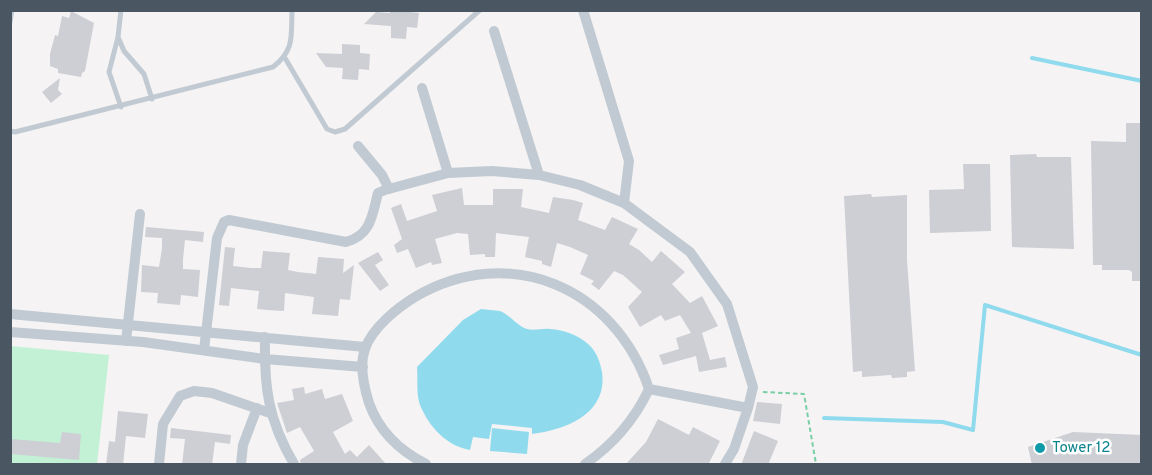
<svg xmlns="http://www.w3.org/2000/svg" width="1152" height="475" font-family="Overpass,sans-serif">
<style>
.green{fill:#c3f1d5}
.water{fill:#90daee}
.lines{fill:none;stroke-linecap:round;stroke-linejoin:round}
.stream{stroke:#90daee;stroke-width:4}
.building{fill:#cdcfd5}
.path{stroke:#7ad0a6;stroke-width:2;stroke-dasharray:4.5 3;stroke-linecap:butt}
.lane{stroke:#c1cad2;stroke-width:5}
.street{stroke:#c1cad2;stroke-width:10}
.culture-dot{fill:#0f9aa8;stroke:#fff;stroke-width:2}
.labels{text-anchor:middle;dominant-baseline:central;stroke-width:5;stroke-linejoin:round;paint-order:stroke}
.culture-label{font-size:15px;fill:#0d838f;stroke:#fff;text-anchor:start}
</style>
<rect width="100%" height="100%" fill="#f5f3f3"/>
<!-- green -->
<path class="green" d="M10 346 109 355 97 464H11Z"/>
<!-- water -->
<path class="water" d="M481 309C487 310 494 310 500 311 510 315 517 326 527 329 534 331 543 328 550 329 564 330 578 335 588 344 597 352 600 362 602 372 608 413 567 430 532 434V428L492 424 489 439 473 437 470 450C447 446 429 427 420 405 416 394 418 378 417 367L463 320Z
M492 428 529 432 527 454 490 451Z"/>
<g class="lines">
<!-- stream -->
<path class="stream" d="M1032 58 1142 81
M824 418 943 422 973 430 985 305 1142 355"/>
</g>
<!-- building -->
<path class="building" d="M390 10 419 13 417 28 407 27 406 39 391 38V26L364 24 376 12 390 13Z
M71 11 94 23 85 71 82 73 81 77 58 73V69L50 66V54L55 35 58 36 62 16 69 18Z
M342 44 360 45V53L370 54 369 70 359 69 358 80 342 79 343 68 326 67 316 53 342 54Z
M60 78 58 90 62 94 51 103 42 92Z
M1126 123H1142V281H1132V272L1129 270H1102V265H1093L1091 141 1126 142Z
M1036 154 1037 157H1071L1074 249 1012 247 1010 155Z
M963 164H990L991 231 930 233 929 190 964 189Z
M462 188 464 205H493V189H523L521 207 549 213 553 197 573 200 583 203 578 220 605 230 612 217 638 229 629 244 639 250 652 262 661 251 685 272 672 284 690 303 702 296 718 326 702 333 710 360 725 357 727 367 699 372 696 356 663 365 659 355 679 349 676 338 691 333 680 315 665 321 661 315 640 327 628 307 642 292 623 275 614 271 599 290 591 284 594 281 580 274 588 255 570 247 557 243 551 267 542 264V261L525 257 529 237 496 233 495 257H485V254L470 255 468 234 457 233 435 239 442 263 432 265 431 262 416 268 408 249 397 253 394 245 402 239 391 208 401 204 407 221 437 211 432 195Z
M871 194 872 197 907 195V260L915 371 907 372V377L892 378 891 375 862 377V371L853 372 844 196Z
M146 227 204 232 203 242 185 240 183 259V269L200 270 198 297 181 295 180 305 157 303 158 293 141 292 142 265 159 267 162 248V238L145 237Z
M225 247 235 248 233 266 251 268H261L263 251 290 253 288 270 298 272 316 274 318 257 344 259 343 273 354 265 350 300 340 299 338 316 312 314 314 297 285 293 284 311 267 310 257 309 259 291 231 288 229 306 219 305Z
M378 252 383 260 375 265 389 285 380 291 358 263Z
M304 387 305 394 322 389 325 399 342 394 353 421 333 432 345 454 350 450 357 457 369 445 387 465H301L300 460 314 451 300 427 287 433 277 403 294 400 292 389Z
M757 402 782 404 780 424 753 421Z
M118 411 148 414 145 438 126 436 123 465H106L109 441 115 442Z
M658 419 689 435 693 427 720 441 708 465H625L646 442Z
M171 428 231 435 230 444 215 442 212 465H182L185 439 170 438Z
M754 431 778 441 768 465H741Z
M62 432 81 434 79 460 10 454 11 439 60 443Z
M1073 432 1142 435V465H1032L1028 447Z"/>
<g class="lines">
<!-- path -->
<path class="path" d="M763 392 804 394 816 464"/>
<!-- lane -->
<path class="lane" d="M10 22 12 10
M118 37 124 51 144 74 152 99
M285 58 327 129 335 132 345 129 480 10
M121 107 109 72 118 37 121 10
M10 131 15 132 273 67C295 50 291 36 292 10"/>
<!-- street -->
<path class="street" d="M583 10 629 161 624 203
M494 31 539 175
M422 88 448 173
M358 146 382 175 389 189
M10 314 365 347
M10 332 143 342 265 359 363 367
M265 337C264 387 268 420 294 464
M126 341 140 214
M204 350 217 238 224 222 229 220 346 242C371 235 372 216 378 193L385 190 448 173 492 171 539 175 580 185 624 203 690 252 727 304 753 387 748 408
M649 389 748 408 734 449 725 464
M159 464 163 424 180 396 194 391 212 393 270 413
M241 464 243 445 257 408
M426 464C400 451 379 431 369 403 364 387 359 365 365 349 372 328 397 308 415 297 509 242 615 287 649 389 634 421 614 444 585 464"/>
</g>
<!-- markers -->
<circle class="culture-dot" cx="1040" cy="448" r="6"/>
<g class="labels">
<!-- culture labels -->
<g class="culture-label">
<text x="1052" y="448">Tower 12</text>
</g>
</g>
<!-- border -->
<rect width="1152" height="475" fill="none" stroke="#4a5661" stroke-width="24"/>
</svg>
